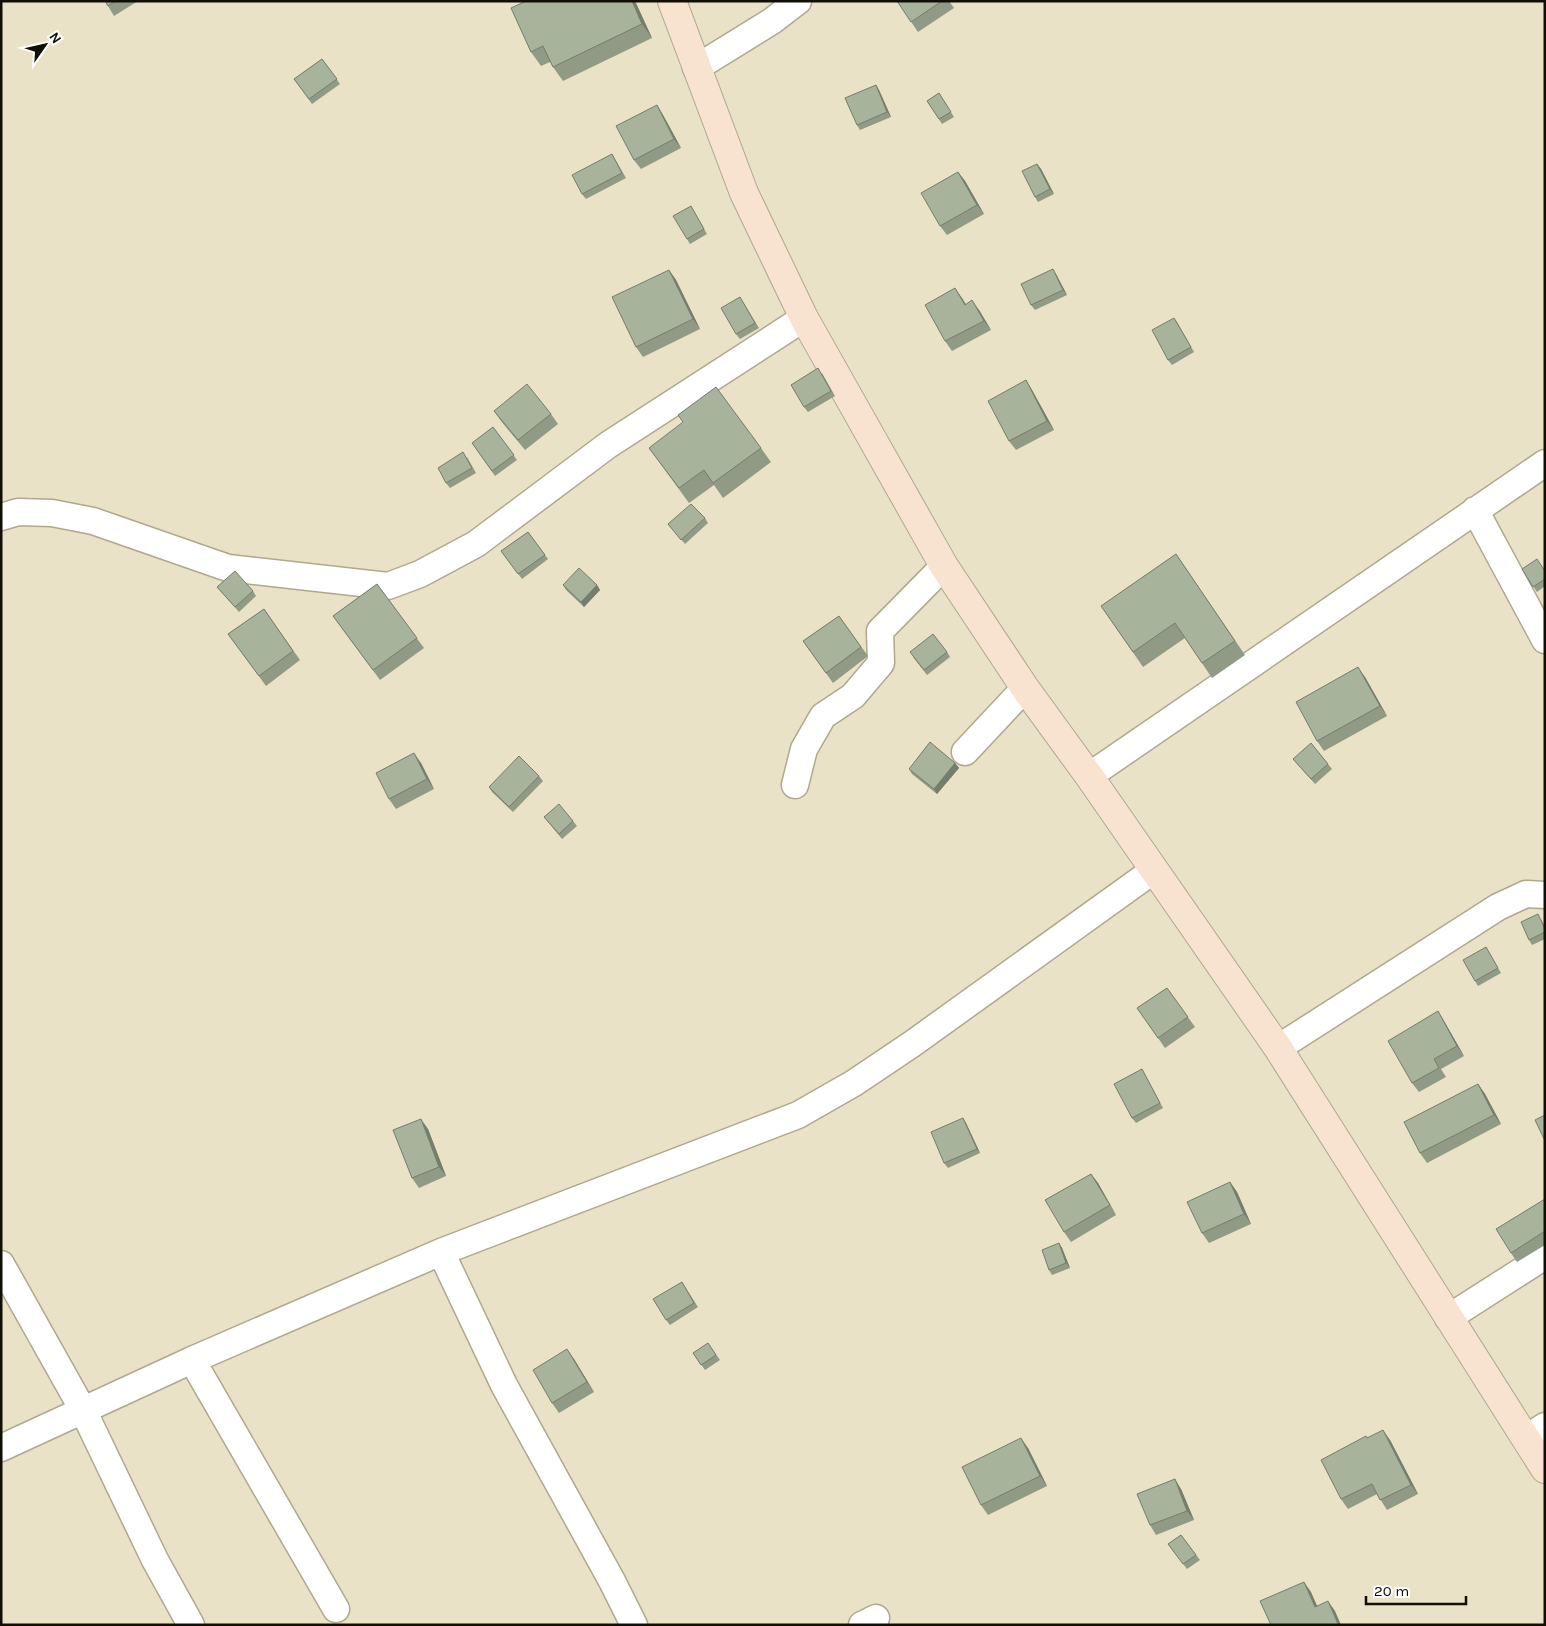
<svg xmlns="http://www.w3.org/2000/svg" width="1546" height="1626" font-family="Karla,sans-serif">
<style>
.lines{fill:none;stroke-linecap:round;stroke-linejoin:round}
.street-casing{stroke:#afa88f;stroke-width:29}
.secondary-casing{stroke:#afa88f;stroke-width:30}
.street{stroke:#fff;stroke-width:26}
.secondary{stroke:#f8e2d0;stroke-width:28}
.wall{fill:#909a85}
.shaded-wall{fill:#757d6c}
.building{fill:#a7b39b;stroke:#757d6c}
</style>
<rect width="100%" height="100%" fill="#e9e2c7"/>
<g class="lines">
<defs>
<path id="street" d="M696 68 772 21 798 1
M1475 510 1545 640
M1 517 18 512 52 513 93 521 228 568 388 586 420 574 476 544 608 445 804 318
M965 752 1025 688
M1089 776 1545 463
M795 785 804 749 823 716 853 696 881 663 880 631 944 566
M1278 1048 1498 907 1526 894 1545 895
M441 1252 504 1385 612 1581 634 1625
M1 1264 83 1410 155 1560 191 1625
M1448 1318 1545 1256
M192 1360 336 1609
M1526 1438 1545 1426
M1 1448 192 1360 441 1252 798 1115 854 1083 912 1044 1154 870
M862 1625 876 1618"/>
<path id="secondary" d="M672 1 744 193 804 318 944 566 1025 688 1089 776 1278 1048 1545 1469"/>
</defs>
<!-- street casing -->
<use href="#street" class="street-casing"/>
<!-- secondary casing -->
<use href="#secondary" class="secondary-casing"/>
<!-- street -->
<use href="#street" class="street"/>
<!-- secondary -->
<use href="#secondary" class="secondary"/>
</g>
<!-- wall -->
<path class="wall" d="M105 1H138L114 16Z
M526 1H635L652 38 563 81 553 67 550 62 541 66 531 52Z
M897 1H949L954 8 918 32Z
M322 59 340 84 312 104 294 79Z
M876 85 879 90 891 117 860 130 857 125Z
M939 93 954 117 942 124 927 101Z
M657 105 663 115 681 148 641 169 634 160Z
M612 154 626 178 586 199 582 194Z
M1037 164 1041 169 1054 194 1038 202 1035 197Z
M958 172 965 181 984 214 947 235 940 226Z
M691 206 707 234 690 244 687 239Z
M669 270 676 280 700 329 643 357 636 347Z
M1056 274 1067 295 1035 310 1031 305Z
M740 297 759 328 740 339 736 334Z
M962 298 966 304 979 310 991 330 952 351 945 341Z
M1174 318 1194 352 1172 365 1168 360Z
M822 373 835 396 808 412 804 407Z
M1026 380 1032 390 1054 430 1016 450 1009 441Z
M494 411 551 414 558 424 525 450 501 421Z
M493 427 517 460 495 476 472 443Z
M649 448H761L771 462 723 498 714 485 689 503Z
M467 457 476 473 450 488 446 483Z
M705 518 708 523 685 544 668 524Z
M528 532 548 559 522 579 501 551Z
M1176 554 1245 655 1212 678 1185 638 1143 667 1101 606Z
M1522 569 1545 571V586L1537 592Z
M377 584 424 648 380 680 333 616Z
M563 585H597L600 590 584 607 566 590Z
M217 587 253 591 256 596 239 612Z
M264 609 300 660 266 686 228 634Z
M839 616 868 656 833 683 803 641Z
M947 652 950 657 927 675 913 657Z
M1365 677 1387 716 1324 751 1317 741Z
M1293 759 1328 764 1332 769 1315 784Z
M421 763 434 789 396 809 389 799Z
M955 763 959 768 937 794 912 774 909 769Z
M539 776 543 781 513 812 492 792 489 787Z
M544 817 573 821 577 826 562 839Z
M1541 919 1545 927V939L1532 945 1529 940Z
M1486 947 1501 973 1478 986 1475 981Z
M1167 988 1195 1027 1165 1048 1137 1008Z
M1438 1011 1444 1021 1464 1056 1441 1069 1446 1077 1419 1092 1412 1083Z
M1142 1069 1163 1108 1136 1123 1132 1118Z
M1478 1084 1485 1094 1501 1124 1427 1163 1420 1153Z
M963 1118 966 1123 980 1153 948 1168 944 1163Z
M428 1129 446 1176 419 1188 412 1178Z
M1091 1174 1098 1183 1116 1215 1071 1242 1064 1232Z
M1230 1182 1237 1192 1251 1224 1209 1243 1202 1233Z
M1545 1199V1245L1517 1262 1511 1253Z
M1059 1243 1062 1248 1070 1268 1052 1275 1049 1270Z
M682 1282 698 1307 670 1325 666 1320Z
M708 1343 720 1360 705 1370 693 1353Z
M574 1359 594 1392 559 1413 552 1403Z
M1367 1438 1390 1440 1418 1494 1387 1510 1377 1494 1348 1509 1341 1499Z
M1028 1448 1047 1486 988 1515 981 1505Z
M1181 1489 1194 1520 1156 1535 1150 1525Z
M1181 1535 1200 1560 1187 1569 1168 1544Z"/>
<!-- shaded-wall -->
<path class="shaded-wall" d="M632 1H635L652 38 642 24Z
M876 85 879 90 891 117 887 112Z
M657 105 663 115 681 148 674 139Z
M1037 164 1041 169 1054 194 1050 189Z
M958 172 965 181 984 214 977 205Z
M1053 269 1056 274 1067 295 1063 290Z
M669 270 676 280 700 329 693 319Z
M955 288 962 298 971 315 965 305Z
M972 300 979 310 991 330 984 321Z
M1174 318 1177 322 1194 352 1191 347Z
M1026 380 1032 390 1054 430 1047 421Z
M597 585 600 590 584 607 581 602Z
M1358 667 1365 677 1387 716 1380 706Z
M414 753 421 763 434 789 427 779Z
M955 763 959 768 937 794 934 789Z
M1438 1011 1444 1021 1464 1056 1457 1046Z
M1478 1084 1485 1094 1501 1124 1494 1115Z
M963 1118 966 1123 980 1153 977 1149Z
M421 1119 428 1129 446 1176 439 1167Z
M1091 1174 1098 1183 1116 1215 1110 1205Z
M1230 1182 1237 1192 1251 1224 1244 1214Z
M1059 1243 1062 1248 1070 1268 1066 1263Z
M567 1349 574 1359 594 1392 587 1382Z
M1383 1430 1390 1440 1418 1494 1411 1485Z
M1021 1438 1028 1448 1047 1486 1040 1476Z
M1175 1479 1181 1489 1194 1520 1187 1511Z
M1304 1582 1311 1592 1322 1617 1315 1607Z
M1328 1601 1335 1611 1341 1625H1339L1338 1624Z"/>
<!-- building -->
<path class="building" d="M105 1H115L108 6Z
M526 1H632L642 24 553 67 543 46 531 52 511 8Z
M897 1H942L911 22Z
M322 59 337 79 309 99 294 79Z
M876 85 887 112 857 125 845 98Z
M939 93 951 112 939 119 927 101Z
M657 105 674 139 634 160 616 126Z
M612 154 622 173 582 194 572 175Z
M1037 164 1050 189 1035 197 1022 171Z
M958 172 977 205 940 226 921 193Z
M691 206 704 229 687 239 673 216Z
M1053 269 1063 290 1031 305 1021 284Z
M669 270 693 319 636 347 612 297Z
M955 288 965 305 972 300 984 321 945 341 925 305Z
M740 297 755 323 736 334 721 308Z
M1174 318 1191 347 1168 360 1152 330Z
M818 368 831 391 804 407 791 385Z
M1026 380 1047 421 1009 441 988 401Z
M527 384 551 414 518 440 494 411Z
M716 387 761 448 713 483 704 470 679 488 649 448 683 422 678 415Z
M493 427 514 455 492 471 472 443Z
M463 452 472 468 446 483 438 468Z
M691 504 705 518 681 540 668 524Z
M528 532 545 555 518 574 501 551Z
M1176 554 1235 641 1202 663 1175 623 1133 652 1101 606Z
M1537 559 1545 571V579L1533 587 1522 569Z
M579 568 597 585 581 602 563 585Z
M235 571 253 591 235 607 217 587Z
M377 584 417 638 373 670 333 616Z
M264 609 293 651 259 676 228 634Z
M839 616 861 647 826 673 803 641Z
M933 634 947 652 924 670 910 652Z
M1358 667 1380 706 1317 741 1296 702Z
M930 742 955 763 934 789 909 769Z
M1311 743 1328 764 1311 779 1293 759Z
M414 753 427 779 389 799 376 773Z
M519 756 539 776 509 807 489 787Z
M559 804 573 821 559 834 544 817Z
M1538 914 1545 929V932L1529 940 1521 922Z
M1486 947 1498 968 1475 981 1463 960Z
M1167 988 1188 1017 1158 1038 1137 1008Z
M1438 1011 1457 1046 1434 1059 1439 1068 1412 1083 1388 1041Z
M1142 1069 1160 1103 1132 1118 1114 1084Z
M1478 1084 1494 1115 1420 1153 1404 1122Z
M1545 1115V1141L1535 1120Z
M963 1118 977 1149 944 1163 931 1132Z
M421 1119 439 1167 412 1178 393 1130Z
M1091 1174 1110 1205 1064 1232 1045 1200Z
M1230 1182 1244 1214 1202 1233 1187 1202Z
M1545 1199V1231L1511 1253 1496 1229Z
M1059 1243 1066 1263 1049 1270 1042 1250Z
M682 1282 694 1303 666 1320 653 1299Z
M708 1343 716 1355 701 1365 693 1353Z
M567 1349 587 1382 552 1403 533 1370Z
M1383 1430 1411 1485 1380 1500 1372 1484 1341 1499 1321 1460 1366 1436 1367 1438Z
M1021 1438 1040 1476 981 1505 962 1467Z
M1175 1479 1187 1511 1150 1525 1137 1494Z
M1181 1535 1196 1555 1183 1564 1168 1544Z
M1304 1582 1315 1607 1328 1601 1338 1624 1335 1625H1271L1260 1601Z"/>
<!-- border -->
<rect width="1546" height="1626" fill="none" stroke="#110e06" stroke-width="5"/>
<!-- north arrow -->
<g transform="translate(45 45) rotate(56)" stroke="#ffffff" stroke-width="4" paint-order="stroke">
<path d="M0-4L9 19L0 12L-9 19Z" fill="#110e06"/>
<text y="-8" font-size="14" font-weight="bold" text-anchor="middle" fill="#110e06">N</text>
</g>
<!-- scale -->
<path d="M1366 1596v8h100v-8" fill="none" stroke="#110e06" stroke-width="2.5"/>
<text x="1374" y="1596" font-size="15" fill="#110e06" stroke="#ffffff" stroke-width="4" paint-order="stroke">20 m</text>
</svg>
